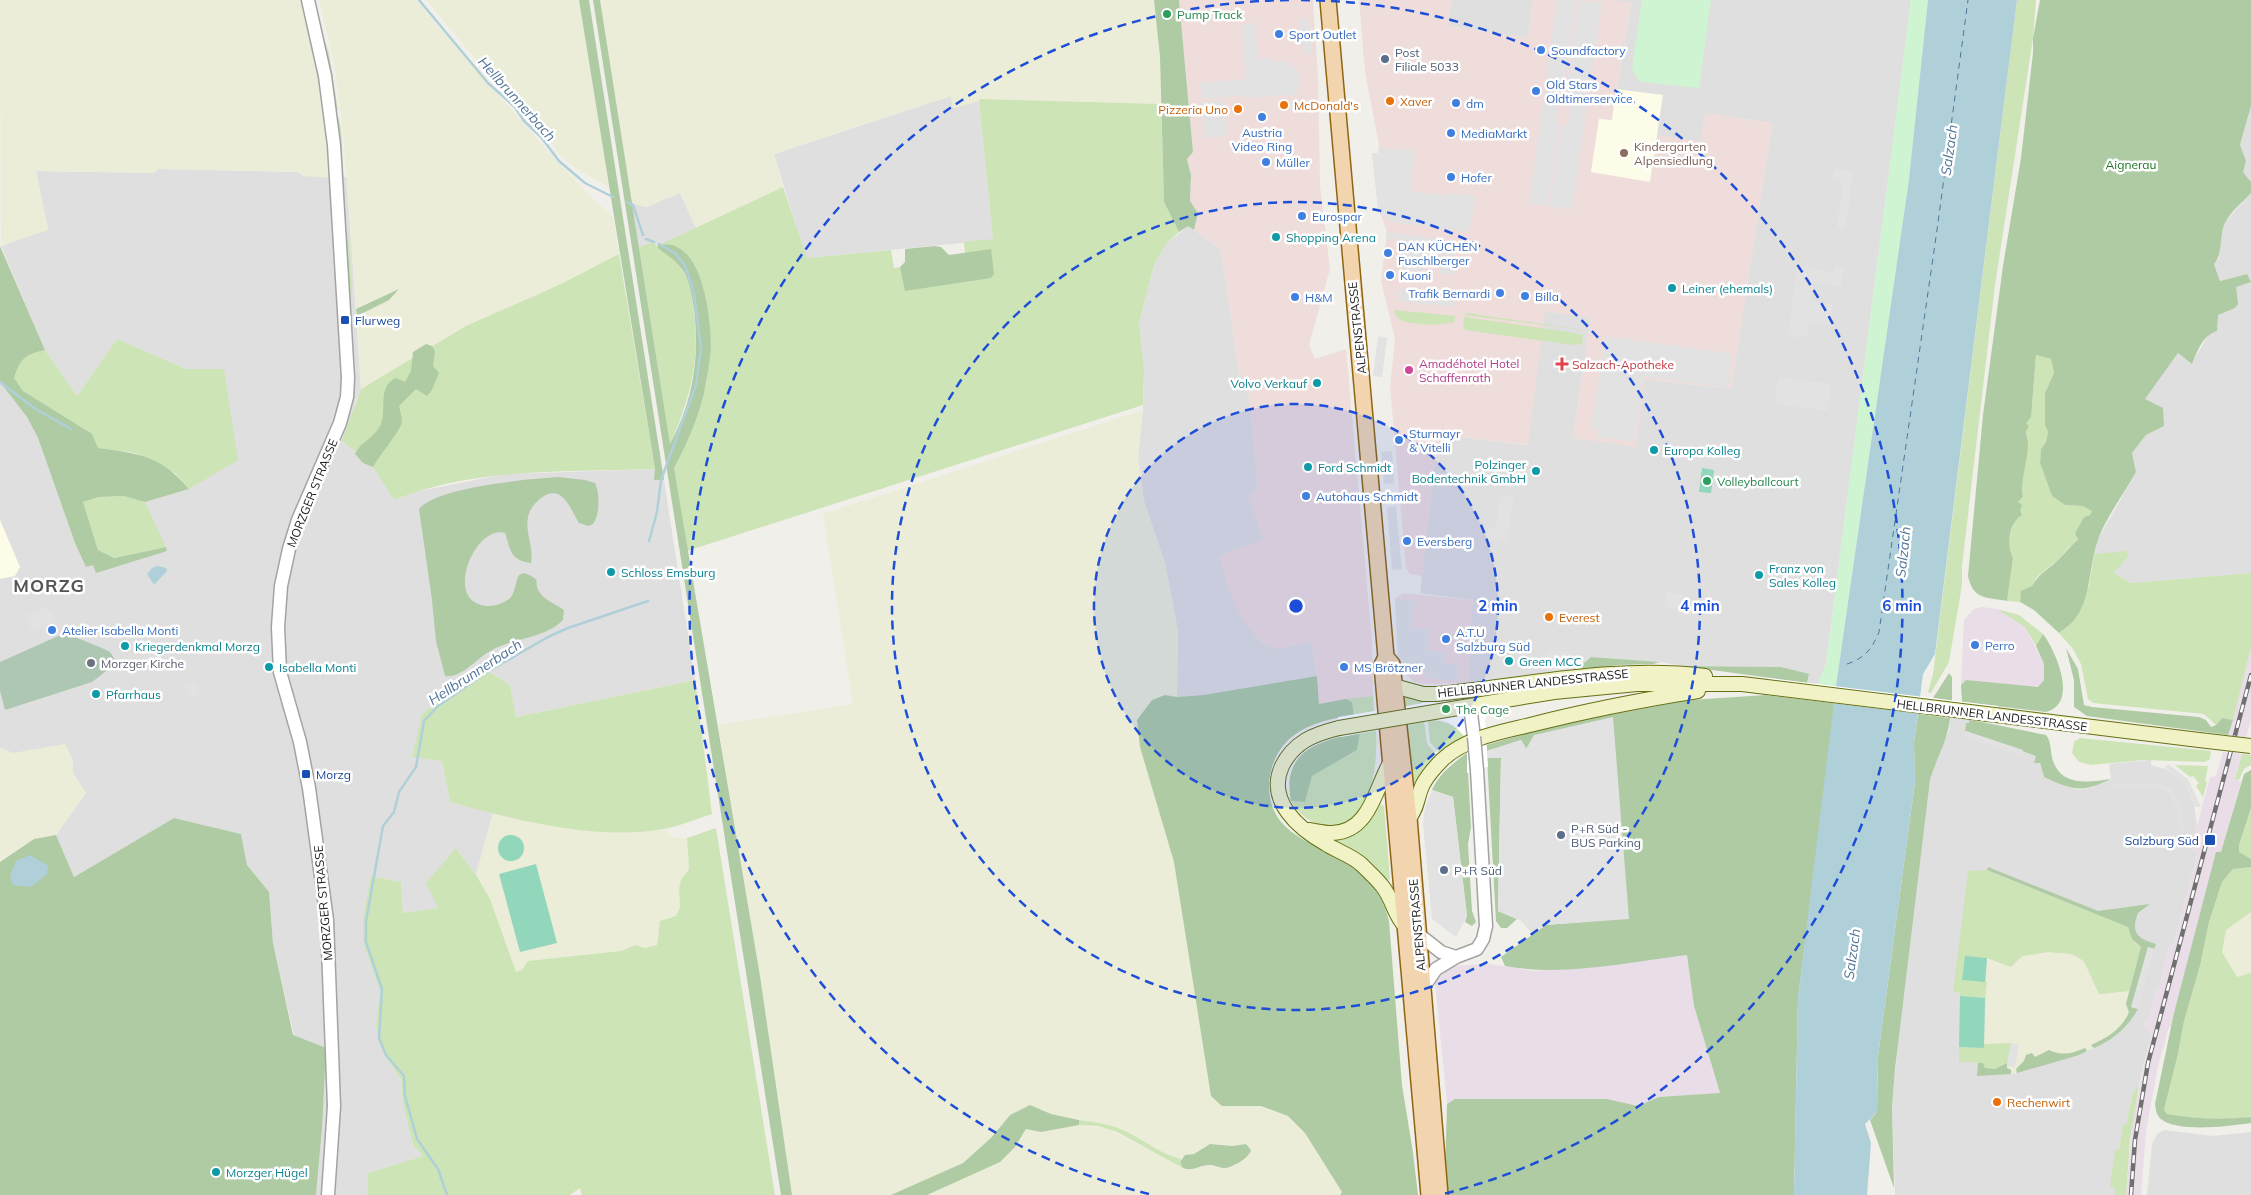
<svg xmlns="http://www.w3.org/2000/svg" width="2251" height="1195" font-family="Mulish,sans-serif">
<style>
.residential{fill:#e0dfdf}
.commercial{fill:#efdddc}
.industrial{fill:#e9dde7}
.education{fill:#fcfce8}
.farmland{fill:#ebedd8}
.grass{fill:#cde4b7}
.forest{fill:#afcba4}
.cemetery{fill:#aec7b2}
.park{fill:#cef4d1}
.pitch{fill:#92d6bc}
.parking{fill:#e2e2e2}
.water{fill:#b0d0d9}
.pier{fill:#fff}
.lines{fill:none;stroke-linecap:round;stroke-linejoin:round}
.stream{stroke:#b0d0d9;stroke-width:2.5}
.ferry{stroke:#517599;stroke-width:1;stroke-dasharray:6 5;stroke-linecap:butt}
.tertiary-casing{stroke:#a3a3a3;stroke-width:15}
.secondary-casing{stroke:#657012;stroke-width:16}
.primary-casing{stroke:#8e6512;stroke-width:18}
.tertiary{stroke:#fff;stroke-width:12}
.secondary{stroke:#f1f3c6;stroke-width:14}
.primary{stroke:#f2d5ae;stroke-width:15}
.rail-casing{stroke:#707070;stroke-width:4.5}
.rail{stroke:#fff;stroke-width:2.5;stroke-dasharray:8;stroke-linecap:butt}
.tertiary-bridge-casing{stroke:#a3a3a3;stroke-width:15;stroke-linecap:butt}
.secondary-bridge-casing{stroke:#657012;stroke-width:16;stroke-linecap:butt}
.tertiary-bridge{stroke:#fff;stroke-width:12}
.secondary-bridge{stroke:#f1f3c6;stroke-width:14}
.ring{fill:none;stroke:#1d4ed8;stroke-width:2.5;stroke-dasharray:9 6}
.leisure-dot{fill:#2e9e5b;stroke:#fff;stroke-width:2}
.shop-dot{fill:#3f7fe0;stroke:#fff;stroke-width:2}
.service-dot{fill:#5c6f8a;stroke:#fff;stroke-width:2}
.food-dot{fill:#e8710a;stroke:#fff;stroke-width:2}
.education-dot{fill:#8d6e63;stroke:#fff;stroke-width:2}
.culture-dot{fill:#0f9aa8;stroke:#fff;stroke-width:2}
.transit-dot{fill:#1a4fb4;stroke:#fff;stroke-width:2}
.health-dot{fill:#e0444e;stroke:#fff;stroke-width:2}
.hotel-dot{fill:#d1479c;stroke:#fff;stroke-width:2}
.worship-dot{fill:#6b7280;stroke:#fff;stroke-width:2}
.labels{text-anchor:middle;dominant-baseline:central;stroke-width:5;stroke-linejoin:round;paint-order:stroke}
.leisure-label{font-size:12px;fill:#27864d;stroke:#fff;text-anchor:start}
.shop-label{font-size:12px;fill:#366cbe;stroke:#fff;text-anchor:start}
.service-label{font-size:12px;fill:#4e5e75;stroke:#fff;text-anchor:start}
.food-label{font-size:12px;fill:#c56008;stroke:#fff;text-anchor:start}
.education-label{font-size:12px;fill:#785e54;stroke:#fff;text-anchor:start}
.park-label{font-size:12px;fill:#197721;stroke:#fff}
.culture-label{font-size:12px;fill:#0d838f;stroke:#fff;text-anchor:start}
.transit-label{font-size:12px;fill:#164399;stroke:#fff;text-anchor:start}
.street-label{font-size:12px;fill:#222;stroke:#fff}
.hotel-label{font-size:12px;fill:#b23c85;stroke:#fff;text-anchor:start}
.health-label{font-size:12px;fill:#be3a42;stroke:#fff;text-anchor:start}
.worship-label{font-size:12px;fill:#5b616d;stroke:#fff;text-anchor:start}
.water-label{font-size:14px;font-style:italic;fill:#517599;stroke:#fff}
.district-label{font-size:18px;font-weight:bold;letter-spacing:1px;fill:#555;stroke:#fff}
.centre{fill:#1d4ed8;stroke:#fff;stroke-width:2.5}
.ring-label{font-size:15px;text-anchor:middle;font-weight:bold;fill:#1d4ed8;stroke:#fff;stroke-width:5;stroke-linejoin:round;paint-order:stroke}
</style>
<rect width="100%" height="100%" fill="#f1efea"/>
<!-- residential -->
<path class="residential" d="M1451 0H1533L1528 38 1448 26Z
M1608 0H1911L1826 664 1818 684 1807 683 1809 675 1781 667 1683 666 1660 662 1592 657 1575 671 1469 683 1468 647 1473 600 1420 593 1438 434 1527 445 1544 311 1591 317 1573 437 1645 379 1731 389 1772 123 1705 113 1701 141 1650 182 1612 120 1631 3Z
M951 96 953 108 979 101 993 240 806 258 774 154Z
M2251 106V182L2243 172 2240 146Z
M158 169 299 172 303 176 347 177 361 389 355 403 369 461 394 500 415 492 505 474 655 469V480H664L695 680 515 717 510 685 488 671 448 695 422 715 442 761 450 802 493 813 476 875 456 848 439 908 403 913 401 882 371 876 363 942 380 991 376 1025 378 1039 385 1056 401 1081 403 1105 413 1145 423 1156 368 1173 367 1195H316L322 1129 294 1035 273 943 269 892 247 865 241 834 174 818 74 877 56 835 86 793 73 773 72 758 13 753 0 748V382L27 417 38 438 75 543 93 565 167 551 145 502 189 489 224 370 186 369 117 339 77 396 45 350 1 246 48 229 36 171 154 173Z
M680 193 696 228 658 246 653 242 639 247 632 203 646 207Z
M2251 193V573L2131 583 2114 573 2128 557 2094 554 2098 539 2136 472 2132 453 2146 435 2164 426 2144 399 2178 353 2192 363 2209 334 2217 330 2218 314 2235 308V287L2246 274 2220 281 2214 263 2219 259 2221 234 2226 221Z
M1188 226 1221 249 1239 373 1248 381 1258 490 1248 496 1264 539 1220 556 1229 590 1277 649 1311 641 1317 676 1203 695 1177 697 1178 631 1165 563 1144 501 1138 457 1143 410 1144 368 1139 323 1154 265 1166 244Z
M1950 718 1969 720V723H1966L1965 731 2037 756 2044 777 2064 786 2080 790 2093 787 2111 779 2109 764 2151 760V765L2165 769 2176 776 2184 783 2193 799 2197 825 2191 849 2198 852 2174 943 2169 948 2159 988H2157L2149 1017 2143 1026 2151 1033 2139 1085 2133 1092 2126 1125H2123L2119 1150H2115V1195H1895L1892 1108 1902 997 1930 780 1937 756 1949 731Z
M2164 1130 2213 1136 2251 1132V1195H2147L2152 1144 2158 1133Z"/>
<!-- commercial -->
<path class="commercial" d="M1179 0H1313L1318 76 1320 186 1330 269 1309 345 1315 359 1346 349 1372 642 1373 696 1319 704 1317 676 1311 641 1277 649 1263 645 1242 619 1229 590 1219 556 1263 539 1248 496 1258 490 1248 382 1239 373 1221 249 1194 230 1198 213 1190 201 1191 175 1187 159 1193 152Z
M1359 0H1451L1448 26 1528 38 1533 0H1608L1631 2 1612 120 1599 119 1650 182 1657 135 1701 141 1705 113 1772 123 1731 389 1645 379 1636 447 1573 438 1591 318 1545 311 1528 445 1438 434 1422 576 1410 574 1406 568 1390 386 1395 339 1381 281 1387 232 1378 208 1372 153H1378L1379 145 1365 72Z
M1403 593 1473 600 1468 647 1469 683 1425 684 1414 682 1402 670 1398 655 1395 599Z"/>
<!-- industrial -->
<path class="industrial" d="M1982 607 1997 609 2025 627 2044 664V680L2038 687 1966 680 1961 685 1964 620 1974 609Z
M2251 647V719L2246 738 2228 735Z
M2223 752 2242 754 2235 778 2241 782 2221 853 2217 852 2171 1027H2169L2158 1066 2146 1132 2141 1195H2126L2133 1116 2151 1034 2143 1026 2149 1017 2157 988H2159L2169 948 2174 943 2198 852 2191 849 2210 777 2216 776Z
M1687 955 1694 1006 1720 1094 1659 1097 1638 1106 1607 1099H1455L1447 1104 1435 982 1451 966 1490 964 1533 971 1580 968Z"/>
<!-- education -->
<path class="education" d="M1616 89 1663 95 1650 182 1591 172 1599 119 1612 120Z
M0 520 20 567 15 576 0 579Z"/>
<!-- farmland -->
<path class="farmland" d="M0 0H303L320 74 332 178 303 176 299 172 158 169 154 173 36 171 48 230 1 246Z
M319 0H417L435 23 555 159 591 197 613 217 619 254 561 284 466 326 361 389 357 316 389 300 397 290 356 309 342 121 334 62Z
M426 0H579L609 187 575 168 559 154 546 135 529 117 520 103 494 81Z
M600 0H1154L1160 57 1161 104 980 99 979 101 953 108 951 96 774 154 783 187 696 228 680 193 645 207 632 203Z
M1143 410 1138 457 1144 501 1165 563 1178 631 1177 697 1165 695 1152 700 1137 720 1140 747 1174 862 1223 1106H1261L1288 1116 1305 1133 1343 1192 1340 1195H927L1015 1147 1026 1128 1041 1132 1079 1125 1106 1128 1189 1170 1211 1165 1220 1168 1229 1167 1244 1161 1241 1144 1237 1146 1210 1144 1203 1147 1198 1153 1185 1155 1181 1159 1166 1154 1123 1130 1104 1124 1051 1114 1030 1105 1010 1115 992 1137 963 1163 891 1195H792L760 976 718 725 853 704 823 514Z
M65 744 72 758 73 773 86 793 56 835 34 839 0 861V748L13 753Z
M493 813 582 830 638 831 665 829 672 837 687 838 689 869 681 880 679 888 680 907 676 916 667 918 657 935V945L645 948 635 945 621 951 515 972 490 899 476 875Z
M2251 912V973L2237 977 2222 952 2226 930Z
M2048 952 2068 953 2084 961 2099 994 2129 991 2126 1004 2129 1012 2127 1018 2114 1033 2091 1045 2094 1048 2087 1051 2085 1048 2074 1053 2060 1055 2049 1050 2035 1057 2032 1053 2026 1055 2024 1061 2016 1069 2017 1073 2011 1074V1070L2007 1068 2010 1044H1984L1987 958 2011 967 2022 956Z"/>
<!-- grass -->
<path class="grass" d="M2017 0H2036L2033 38 1995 285 1962 566V585L1949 662 1931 693 1928 692 1933 674Z
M323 36 329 53 338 110H335Z
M980 99 1161 104 1164 202 1179 232 1166 244 1154 265 1139 323 1144 368 1143 405 687 551 674 468 689 435 706 385 711 349 710 334 703 287 666 244H661L783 187 807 258 891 250 894 268 900 267 906 291 991 250 965 253 964 242 993 239 979 101Z
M337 117 339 118 341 128 346 218H344Z
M344 228 348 230 352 284 351 308Z
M653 242C662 251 674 258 681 268 690 280 692 297 694 312 700 363 690 398 670 445L639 247Z
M619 254 655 469C569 472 475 467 394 500L369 461 342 441 361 389 466 326 561 284Z
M1394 310 1456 316 1454 322C1444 326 1410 325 1401 320 1396 317 1395 314 1394 310Z
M1466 313 1577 329 1583 333 1574 329 1465 315Z
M1464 317 1569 332 1583 335 1582 344 1573 345 1465 330 1463 326Z
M117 339 186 369H224L238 460 189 489 175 473 135 453 97 448 57 413 23 391 13 378C20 358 25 355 45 350L77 396Z
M2036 355 2051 359 2054 373 2045 393V425L2048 432 2046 442 2041 449 2040 463 2052 496 2065 505 2084 506 2092 511 2090 515 2084 517 2075 533 2078 540 2067 549 2060 558 2037 577 2032 586 2020 597V602L2007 601 2013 558C2004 543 2013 525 2020 510L2018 502 2023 497 2022 479 2023 468 2026 463 2028 439 2025 423 2032 404Z
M125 496 145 502 166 547 113 558 98 550 83 502 99 497Z
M2127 551 2128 557 2114 573 2131 583 2251 573V647L2233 720 2222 718 2216 725 2204 714 2093 703 2088 699 2081 664 2073 649 2059 633 2067 628 2089 586 2094 554Z
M1997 609 2019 615 2043 634 2036 646 2025 627Z
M488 671 510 685 516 717 695 680 712 814C696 819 680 826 664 829 595 841 516 820 450 802L442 761 412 757 422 714 448 695Z
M1403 693 1421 697 1427 744 1439 758 1412 797Z
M1373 696 1374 711 1354 715 1352 703 1346 699Z
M1435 720C1448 722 1460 727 1465 740L1441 755 1430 742 1428 721Z
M1376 730C1378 761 1373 829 1328 826 1310 824 1300 815 1291 801L1305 802 1312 776 1357 750 1360 733Z
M2080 738 2211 751 2210 759 2205 762 2143 760 2091 765 2079 762 2072 753 2074 742Z
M2242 754 2251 755V765L2244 769 2239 780 2235 779Z
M2175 765 2208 766 2205 781 2207 782 2203 797 2196 786 2199 783 2193 776 2190 777Z
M1378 803 1384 806 1390 879 1388 881 1370 861 1336 842 1334 838Z
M2251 808V859L2239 852V845Z
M716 828 775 1195H582L580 1188 570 1195H367L368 1173 423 1156 413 1145 403 1105 401 1080 385 1056 378 1039 376 1025 380 991 363 942V919L371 876 401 882 403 913 438 908 426 883 456 848 476 875 490 899 516 972 522 970 528 961 621 951 635 945 645 948 657 945 660 921 676 916 680 907 679 888 681 880 689 869 687 838Z
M2251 867V912L2226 930 2222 952 2237 977 2251 973V1117C2221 1121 2196 1119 2167 1114L2164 1110 2178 1054 2184 1021 2200 966 2209 922 2222 882 2233 869Z
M1986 870 2128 927 2135 943 2141 947 2129 991 2099 994 2084 961 2073 954 2048 952 2022 956 2011 967 1987 958 1965 956 1985 982H1987L1985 998 1960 996V993L1953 992 1968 871Z
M2011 1043 2007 1063 1995 1069 1985 1068 1983 1063 1959 1062V1047L1983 1048 1984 1044Z
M2139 1085 2130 1140 2126 1195H2115V1189L2110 1186 2115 1150H2119L2123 1124 2126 1125 2133 1092Z
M1079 1120C1094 1122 1110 1124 1125 1131 1144 1140 1160 1154 1181 1159L1180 1162 1183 1168 1117 1132 1098 1126 1079 1125Z"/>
<!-- forest -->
<path class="forest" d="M579 0H589L664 480H654L655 469Z
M593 0H600L670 444C693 402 700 357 694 309 692 297 690 283 684 272 678 262 667 255 658 248V245C703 235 711 319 711 348 710 360 708 371 706 383 701 412 688 442 674 468L760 976 792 1195H781Z
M1154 0H1179L1193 152 1187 159 1191 175 1190 201 1198 213 1194 230 1188 226 1179 232 1164 202 1160 57Z
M2040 0H2251V106L2240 145 2246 161 2243 172 2251 182V193C2243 202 2230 212 2225 223 2219 235 2223 255 2214 264L2220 281 2247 274 2251 282 2236 287 2238 304 2235 308 2218 315 2217 331C2202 336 2198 350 2192 364L2178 353 2145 399 2163 408 2164 426 2146 435 2132 453 2136 472C2125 492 2105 519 2098 540 2086 573 2094 612 2059 633L2034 610 2020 602 2021 591 2032 586C2040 572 2051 568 2061 557 2067 551 2071 545 2078 540L2075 533 2084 517 2090 515 2092 511 2083 506 2065 505 2052 496 2040 463 2041 449 2046 442 2048 432 2045 425V393L2054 373 2051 359 2036 355 2031 417 2026 423 2029 426 2026 432C2033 452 2019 475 2023 497L2018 502 2022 505 2020 510 2022 515C2009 522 2006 546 2013 558L2007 601C1986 597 1973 600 1968 576L1983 415 2003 266 2021 158 2033 53V38Z
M0 246 45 350C25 355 20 358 14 378L23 391 92 434 98 448C140 454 160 455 189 489L145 502 124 496 99 497 83 502 98 550 114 558 166 547 167 551 96 573 93 565 86 567 75 543 38 438 27 417 0 382Z
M935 246 941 247 949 255 991 249 994 274 991 278 905 291 900 267 905 262V249Z
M399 289 389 300 357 316 356 309Z
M426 344 432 346 435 351 433 366 439 373 432 390 427 396 416 389 399 406C400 411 402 417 402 422 401 430 379 456 373 467L363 463 355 454C360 442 376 437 381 424 387 407 377 387 396 378L405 382 411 371 413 352Z
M558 477 585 480 595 483C600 493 600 515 593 524L588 526 579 523C570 508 562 483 541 498 535 503 530 508 528 517 525 533 534 547 531 563 510 560 511 551 505 533 475 523 440 606 490 606 497 606 507 602 511 597 516 590 515 582 519 575L524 573C544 580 532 581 540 593 545 600 557 605 564 610L563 620C546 638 514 638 492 650 478 657 461 679 445 676L436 641 432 600 419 509C436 487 529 479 558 477Z
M2043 634C2056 651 2079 704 2046 712L1962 702 1961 685 1966 680 2038 687 2044 680V664L2036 646Z
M2066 648 2078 669 2084 705 2092 707 2199 717 2206 720 2211 727 2216 725 2222 718 2233 720 2228 735 2087 716 2074 707V680Z
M1591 657 1660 662 1653 664 1618 665 1575 671Z
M1683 666 1781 667 1809 674 1807 683Z
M1949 673 1952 677V701L1933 698Z
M1317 676 1319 704 1346 699 1352 702 1354 715C1334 718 1309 723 1293 736 1267 756 1260 799 1283 824 1292 834 1304 840 1315 846 1351 865 1379 878 1389 921L1402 1085 1413 1153 1418 1195H1340L1342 1192 1305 1133 1288 1116 1261 1106H1222L1211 1096 1174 862 1140 747 1137 720 1152 700 1165 695 1177 697 1203 695Z
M1766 695 1836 703 1798 997 1794 1195H1447L1445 1174 1447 1104 1455 1099H1607L1638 1106 1659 1097 1720 1093 1694 1006 1687 955C1628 962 1564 977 1505 966L1501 957 1546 925 1629 918 1521 740 1487 751 1486 745 1565 723 1690 700Z
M1918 714 1950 718C1948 740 1936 759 1930 780L1895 1069 1892 1108 1894 1188 1870 1120 1877 1112 1878 1056 1915 782 1914 742Z
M1969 720C1995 724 2020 730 2046 735 2052 742 2050 753 2053 761 2062 787 2090 782 2111 779 2081 793 2074 791 2044 777L2040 763H2034L2036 756 1965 731 1966 723H1969Z
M1360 733 1357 750 1312 776 1305 802 1291 801C1281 751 1319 740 1360 733Z
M1467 753 1471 827 1468 844 1472 911 1476 922 1472 926 1465 922 1467 916 1453 797 1432 790C1440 773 1452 764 1467 753Z
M1487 758H1501L1498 911 1517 919 1507 928H1501L1496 921Z
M2251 770V808L2239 845V852L2251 859V867L2233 869 2222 882 2209 922 2200 966 2184 1021 2178 1054 2164 1110 2167 1114C2196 1119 2221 1120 2251 1117V1123C2231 1126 2177 1133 2161 1119 2156 1115 2156 1110 2155 1104L2174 1013 2216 852H2221L2244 774Z
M174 818 241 834 247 865 269 892 273 943 293 1035 326 1048 322 1129 316 1195H0V862L34 839 56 835 74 877Z
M1988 867 2098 911 2150 904 2138 913C2130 933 2138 939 2156 944L2154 949 2148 947 2132 1007 2138 1009C2128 1027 2113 1040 2094 1048L2091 1045C2106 1039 2123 1028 2129 1012L2126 1004 2141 947 2132 939 2128 927 1987 870Z
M2085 1048 2087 1051 2079 1055 2017 1073 2016 1069 2024 1061 2026 1055 2032 1053 2035 1057 2049 1050C2062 1056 2072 1054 2085 1048Z
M1978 1063H1983L1985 1068 1995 1069 2007 1063V1068L2011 1070V1074L1977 1076Z
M1030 1105 1051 1114 1079 1120V1125L1041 1132 1026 1129 1015 1147 1000 1162 927 1195H891L963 1163 992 1137 1010 1115Z
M1210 1144 1232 1146 1246 1144 1251 1150C1249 1159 1230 1169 1222 1168 1218 1167 1214 1165 1210 1165 1199 1165 1194 1172 1183 1168L1180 1162 1185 1155 1194 1154Z"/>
<!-- cemetery -->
<path class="cemetery" d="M65 633 102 648 110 652 115 660 114 665 92 682 5 710 0 691V662Z"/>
<!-- park -->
<path class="park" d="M1642 0H1711L1699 88 1642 82 1636 77 1632 68Z
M1911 0H1928L1909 179 1836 686 1818 684 1826 664Z"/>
<!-- pitch -->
<path class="pitch" d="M1702 468 1714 470 1711 493 1699 492Z
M498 848a13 13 0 1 1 26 0a13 13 0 1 1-26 0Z
M536 864 557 943 520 952 499 874Z
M1965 956 1987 958 1985 982 1962 980Z
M1960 996 1985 998 1984 1048 1959 1047Z"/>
<!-- parking -->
<path class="parking" d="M1557 0H1576L1563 100H1559L1556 124 1559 125 1548 206 1529 203Z
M1579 0 1602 3 1572 210 1550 206 1561 125 1568 126 1571 101 1565 100Z
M1300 18 1309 20 1312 55 1303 53Z
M1255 23 1258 59 1273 58 1274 63 1289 61 1301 76 1296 95 1244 98 1243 95 1202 99 1200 83 1246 79 1241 25Z
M1224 100 1227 136 1204 138 1201 103Z
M1379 147 1415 151 1410 191 1449 196 1450 193 1476 196 1469 232 1393 222 1381 215 1378 208 1372 153H1378Z
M1834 169 1853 171 1846 229 1837 228 1843 182 1832 180Z
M1387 232 1464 243 1463 248H1456L1453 275 1439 273 1442 245 1425 243 1421 271 1400 268 1404 240 1386 238Z
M1835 266 1844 267 1841 287 1813 282 1810 302 1833 305 1831 325 1809 322 1807 336 1788 338 1797 267 1834 272Z
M1399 289 1456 296 1454 307 1397 301Z
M1378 336 1387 338 1382 377 1373 376Z
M1605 336 1732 354 1728 388 1644 376 1634 442 1597 437 1598 429 1591 428Z
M1778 377 1831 384 1828 411 1775 404Z
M1392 451 1394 483 1384 484 1381 452Z
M1500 495 1514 497 1507 542 1486 539 1488 529 1496 526Z
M1396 506 1402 569 1392 570 1387 507Z
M1666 592 1684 595 1682 610 1664 607Z
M1395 599 1415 600 1412 628 1429 630 1427 650 1446 652 1445 663 1457 665V681L1425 678V673L1408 669 1402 670 1398 655Z
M46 607 58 621 33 632 25 616Z
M1546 651 1571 652 1572 670 1549 672Z
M185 682 197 685 200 693 190 699 183 684Z
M1613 717 1629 919 1546 925 1532 933 1521 921 1498 911 1501 758H1487V751L1521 740 1526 749 1534 735Z
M1966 731 2023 750 2021 756 1964 737Z
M2168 764 2188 779 2201 807H2195L2184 783 2165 769Z
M2144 783 2159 784 2172 789 2180 803 2184 830 2180 831 2177 807 2168 792 2162 789H2111V784Z
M1432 790 1453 797 1467 916 1456 937 1432 919 1423 824 1425 808Z
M2148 947 2154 949 2138 1009 2131 1007Z
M2011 1043 2019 1045 2015 1067 2007 1066Z"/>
<!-- water -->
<path class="water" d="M1928 0H2017L1935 654 1923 674 1914 742 1915 782 1878 1056 1877 1112 1865 1124 1871 1143 1867 1195H1794L1798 997 1836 686 1909 179Z
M158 566 166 568 167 571 154 585 147 574 152 568Z
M30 855 48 866 47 874 31 887 13 885 10 876 16 861Z"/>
<!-- pier -->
<path class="pier" d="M1768 678 1998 706 1995 723 1766 695Z
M1510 689 1511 708 1492 711 1487 715 1485 720 1488 767 1467 773V746L1464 735 1453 725 1445 721 1435 720 1341 737 1338 717Z"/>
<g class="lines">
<!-- stream -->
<path class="stream" d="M419 0 488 83 515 107 524 121 541 137 559 161 585 183 613 197
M627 202 633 205 643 235
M646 239 654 242
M0 382 34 408 71 429
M649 541 657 512 661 480 696 385 701 348 694 293 685 266 676 254 659 244
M447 1195 438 1169 417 1139 405 1096 404 1076 386 1055 379 1038 382 989 366 942V921L383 826 394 812 399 792 416 767 424 721 438 706 487 672 548 637 568 628 648 601"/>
<!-- ferry -->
<path class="ferry" d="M1847 664C1865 658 1872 649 1879 632L1937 230 1968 0"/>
<defs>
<path id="tertiary" d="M308 0 325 76 334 145 348 378 347 397 340 423 298 520 289 549 281 586 278 627 280 672 300 742 309 788 327 920 334 1106 328 1195
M1470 706 1474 737
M1417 933 1441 952 1456 957
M1423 988 1436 969 1456 957 1477 949 1483 939 1486 926 1477 770"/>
<path id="secondary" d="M1394 686 1423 694H1437C1527 685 1616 665 1705 676
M1470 706 1554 692 1637 684H1742L2199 740
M1339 728C1314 734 1294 742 1282 766 1266 801 1299 829 1326 844 1337 851 1353 856 1362 865 1369 872 1377 879 1383 887 1393 900 1394 915 1405 926
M1409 818C1418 808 1417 796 1423 784 1428 775 1435 767 1442 760 1465 738 1501 732 1530 725 1585 711 1641 700 1698 691
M1309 830C1316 831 1324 833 1332 833 1370 832 1375 789 1390 763"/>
<path id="primary" d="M1328 0 1386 657 1382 665 1429 1195
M1386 657 1392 664 1409 818 1440 1195"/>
</defs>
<!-- tertiary casing -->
<use href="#tertiary" class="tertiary-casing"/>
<!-- secondary casing -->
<use href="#secondary" class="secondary-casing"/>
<!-- primary casing -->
<use href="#primary" class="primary-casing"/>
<!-- tertiary -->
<use href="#tertiary" class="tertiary"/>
<!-- secondary -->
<use href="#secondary" class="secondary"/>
<!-- primary -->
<use href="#primary" class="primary"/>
<defs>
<path id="rail" d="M2131 1195 2135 1140 2148 1063 2251 675"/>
</defs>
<!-- rail casing -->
<use href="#rail" class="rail-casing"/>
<!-- rail -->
<use href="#rail" class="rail"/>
<defs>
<path id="tertiary-bridge" d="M1474 737 1477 770"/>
<path id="secondary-bridge" d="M1339 728 1470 706
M2199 740 2251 746"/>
</defs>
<!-- tertiary-bridge casing -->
<use href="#tertiary-bridge" class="tertiary-bridge-casing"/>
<!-- secondary-bridge casing -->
<use href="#secondary-bridge" class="secondary-bridge-casing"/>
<!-- tertiary-bridge -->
<use href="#tertiary-bridge" class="tertiary-bridge"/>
<!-- secondary-bridge -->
<use href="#secondary-bridge" class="secondary-bridge"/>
</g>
<!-- distance rings -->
<circle cx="1296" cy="606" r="202" fill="#1d4ed8" fill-opacity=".12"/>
<g class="ring">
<circle cx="1296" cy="606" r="202"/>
<circle cx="1296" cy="606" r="404"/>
<path d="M1149 1194A606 606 0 0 1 1291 0M1301 0A606 606 0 0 1 1443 1194"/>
</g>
<!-- markers -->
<g class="leisure-dot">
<circle cx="1167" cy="14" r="5"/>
<circle cx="1707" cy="481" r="5"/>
<circle cx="1446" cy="709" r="5"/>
</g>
<g class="shop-dot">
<circle cx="1279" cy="34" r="5"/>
<circle cx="1541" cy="50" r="5"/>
<circle cx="1536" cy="91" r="5"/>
<circle cx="1456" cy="103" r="5"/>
<circle cx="1262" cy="117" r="5"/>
<circle cx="1451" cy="133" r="5"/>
<circle cx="1266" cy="162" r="5"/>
<circle cx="1451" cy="177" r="5"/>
<circle cx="1302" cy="216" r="5"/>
<circle cx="1388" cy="253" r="5"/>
<circle cx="1390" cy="275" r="5"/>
<circle cx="1500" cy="293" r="5"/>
<circle cx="1525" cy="296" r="5"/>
<circle cx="1295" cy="297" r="5"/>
<circle cx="1399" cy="440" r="5"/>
<circle cx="1306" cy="496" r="5"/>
<circle cx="1407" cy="541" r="5"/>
<circle cx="52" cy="630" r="5"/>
<circle cx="1446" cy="639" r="5"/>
<circle cx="1975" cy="645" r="5"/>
<circle cx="1344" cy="667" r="5"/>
</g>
<g class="service-dot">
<circle cx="1385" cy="59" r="5"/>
<circle cx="1561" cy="835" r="5"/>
<circle cx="1444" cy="870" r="5"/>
</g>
<g class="food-dot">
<circle cx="1390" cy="101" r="5"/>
<circle cx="1284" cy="105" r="5"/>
<circle cx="1238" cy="109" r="5"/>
<circle cx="1549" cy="617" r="5"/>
<circle cx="1997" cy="1102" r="5"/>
</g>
<circle class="education-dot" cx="1624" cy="153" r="5"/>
<g class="culture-dot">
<circle cx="1276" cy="237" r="5"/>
<circle cx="1672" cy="288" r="5"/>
<circle cx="1317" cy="383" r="5"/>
<circle cx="1654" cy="450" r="5"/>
<circle cx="1308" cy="467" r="5"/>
<circle cx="1536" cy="471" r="5"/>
<circle cx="611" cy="572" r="5"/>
<circle cx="1759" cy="575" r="5"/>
<circle cx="125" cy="646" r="5"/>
<circle cx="1509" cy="661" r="5"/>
<circle cx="269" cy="667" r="5"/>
<circle cx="96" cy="694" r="5"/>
<circle cx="216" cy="1172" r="5"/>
</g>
<g class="transit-dot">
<rect x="340" y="315" width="10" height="10" rx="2.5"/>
<rect x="301" y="769" width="10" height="10" rx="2.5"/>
<rect x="2204" y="834" width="12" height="12" rx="2.5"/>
</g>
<path class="health-dot" d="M1559.5 356.5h5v5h5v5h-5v5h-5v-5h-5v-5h5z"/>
<circle class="hotel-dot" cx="1409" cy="370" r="5"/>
<circle class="worship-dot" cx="91" cy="663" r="5"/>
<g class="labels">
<!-- leisure labels -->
<g class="leisure-label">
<text x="1177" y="14">Pump Track</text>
<text x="1717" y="481">Volleyballcourt</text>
<text x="1456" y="709">The Cage</text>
</g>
<!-- shop labels -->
<g class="shop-label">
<text x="1289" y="34">Sport Outlet</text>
<text x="1551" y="50">Soundfactory</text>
<text x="1546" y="84">Old Stars<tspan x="1546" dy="14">Oldtimerservice</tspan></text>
<text x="1466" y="103">dm</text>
<text x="1262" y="132" text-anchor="middle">Austria<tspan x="1262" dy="14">Video Ring</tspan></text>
<text x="1461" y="133">MediaMarkt</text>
<text x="1276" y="162">Müller</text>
<text x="1461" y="177">Hofer</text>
<text x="1312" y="216">Eurospar</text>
<text x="1398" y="246">DAN KÜCHEN<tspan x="1398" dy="14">Fuschlberger</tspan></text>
<text x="1400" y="275">Kuoni</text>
<text x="1490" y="293" text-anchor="end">Trafik Bernardi</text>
<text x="1535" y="296">Billa</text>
<text x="1305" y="297">H&amp;M</text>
<text x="1409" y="433">Sturmayr<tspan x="1409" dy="14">&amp; Vitelli</tspan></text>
<text x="1316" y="496">Autohaus Schmidt</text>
<text x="1417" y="541">Eversberg</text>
<text x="62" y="630">Atelier Isabella Monti</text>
<text x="1456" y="632">A.T.U<tspan x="1456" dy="14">Salzburg Süd</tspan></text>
<text x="1985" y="645">Perro</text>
<text x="1354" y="667">MS Brötzner</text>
</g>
<!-- service labels -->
<g class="service-label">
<text x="1395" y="52">Post<tspan x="1395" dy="14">Filiale 5033</tspan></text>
<text x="1571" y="828">P+R Süd -<tspan x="1571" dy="14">BUS Parking</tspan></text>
<text x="1454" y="870">P+R Süd</text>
</g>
<!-- food labels -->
<g class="food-label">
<text x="1400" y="101">Xaver</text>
<text x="1294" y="105">McDonald's</text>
<text x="1228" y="109" text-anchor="end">Pizzeria Uno</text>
<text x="1559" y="617">Everest</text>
<text x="2007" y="1102">Rechenwirt</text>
</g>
<!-- education labels -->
<g class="education-label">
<text x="1634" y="146">Kindergarten<tspan x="1634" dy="14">Alpensiedlung</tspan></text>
</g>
<!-- park labels -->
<g class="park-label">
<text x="2131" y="164">Aignerau</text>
</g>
<!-- culture labels -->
<g class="culture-label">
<text x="1286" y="237">Shopping Arena</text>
<text x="1682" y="288">Leiner (ehemals)</text>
<text x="1307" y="383" text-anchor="end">Volvo Verkauf</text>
<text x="1664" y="450">Europa Kolleg</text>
<text x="1526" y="464" text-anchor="end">Polzinger<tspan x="1526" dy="14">Bodentechnik GmbH</tspan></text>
<text x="1318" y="467">Ford Schmidt</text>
<text x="1769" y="568">Franz von<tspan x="1769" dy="14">Sales Kolleg</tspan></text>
<text x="621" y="572">Schloss Emsburg</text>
<text x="135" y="646">Kriegerdenkmal Morzg</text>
<text x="1519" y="661">Green MCC</text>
<text x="279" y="667">Isabella Monti</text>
<text x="106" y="694">Pfarrhaus</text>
<text x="226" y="1172">Morzger Hügel</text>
</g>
<!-- transit labels -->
<g class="transit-label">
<text x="355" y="320">Flurweg</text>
<text x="316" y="774">Morzg</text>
<text x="2199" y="840" text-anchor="end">Salzburg Süd</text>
</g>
<!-- street labels -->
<g class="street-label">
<text transform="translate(1357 328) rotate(-96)">ALPENSTRASSE</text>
<text transform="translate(312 493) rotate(-68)">MORZGER STRASSE</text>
<text transform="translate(1533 683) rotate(-6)">HELLBRUNNER LANDESSTRASSE</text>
<text transform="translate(1992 715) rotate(7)">HELLBRUNNER LANDESSTRASSE</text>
<text transform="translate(323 903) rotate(-95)">MORZGER STRASSE</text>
<text transform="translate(1417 925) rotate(-95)">ALPENSTRASSE</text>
</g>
<!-- hotel labels -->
<g class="hotel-label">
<text x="1419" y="363">Amadéhotel Hotel<tspan x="1419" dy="14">Schaffenrath</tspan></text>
</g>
<!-- health labels -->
<g class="health-label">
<text x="1572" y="364">Salzach-Apotheke</text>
</g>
<!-- worship labels -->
<g class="worship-label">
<text x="101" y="663">Morzger Kirche</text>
</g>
<!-- water labels -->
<g class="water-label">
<text transform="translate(517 99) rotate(48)">Hellbrunnerbach</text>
<text transform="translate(1949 150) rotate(-82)">Salzach</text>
<text transform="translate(1903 552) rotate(-84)">Salzach</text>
<text transform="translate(475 672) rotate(-33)">Hellbrunnerbach</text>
<text transform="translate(1852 954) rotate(-82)">Salzach</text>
</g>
<!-- district labels -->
<g class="district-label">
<text x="49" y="585">MORZG</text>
</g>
</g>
<circle cx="1296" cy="606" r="8" class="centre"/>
<g class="ring-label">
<text x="1498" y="611">2 min</text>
<text x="1700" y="611">4 min</text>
<text x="1902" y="611">6 min</text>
</g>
</svg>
